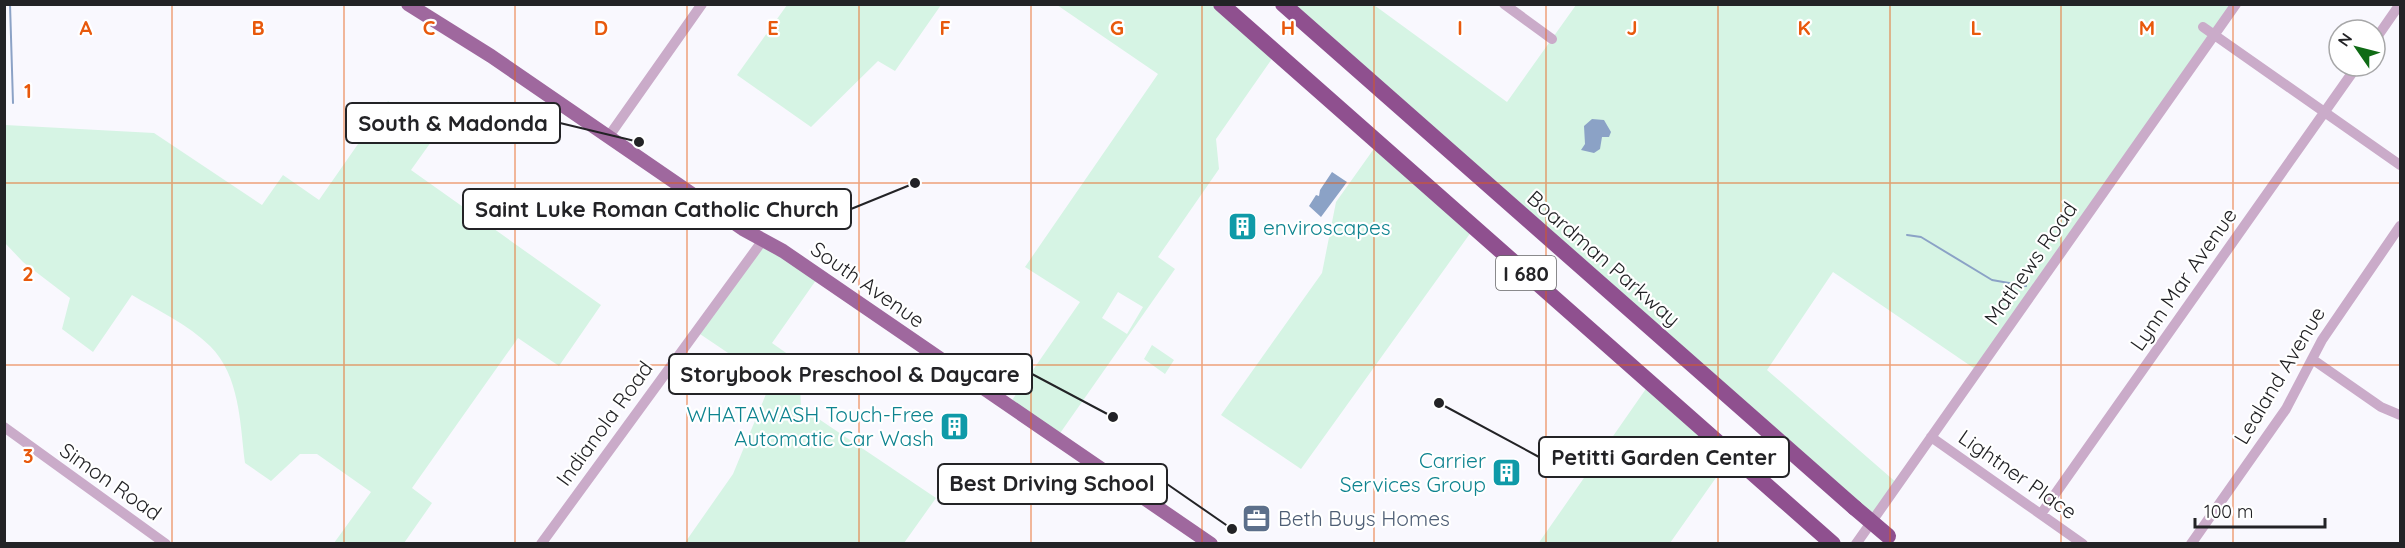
<svg xmlns="http://www.w3.org/2000/svg" width="2405" height="548" font-family="Quicksand,sans-serif">
<style>
.green{fill:#d6f4e4;fill-rule:evenodd}
.water{fill:#8ba2c6}
.lines{fill:none;stroke-linecap:round;stroke-linejoin:round}
.stream{stroke:#8ba2c6;stroke-width:2}
.minor{stroke:#caabc9;stroke-width:10}
.major{stroke:#9f689e;stroke-width:14}
.highway{stroke:#8f508f;stroke-width:16}
.highway-bridge{stroke:#8f508f;stroke-width:16}
.grid{fill:none;stroke:#e8590c;stroke-width:1.5;stroke-opacity:0.55}
.labels{text-anchor:middle;dominant-baseline:central;stroke-width:4.5;stroke-linejoin:round;paint-order:stroke}
.shield{fill:#fff;stroke:#656567;stroke-width:1.5}
.shield-label{font-size:20px;font-weight:bold;fill:#232326}
.culture-label{font-size:21px;fill:#0d838f;stroke:#fff;text-anchor:end}
.street-label{font-size:21px;fill:#232326;stroke:#fff}
.service-label{font-size:21px;fill:#4e5e75;stroke:#fff;text-anchor:start}
.grid-label{font-size:20px;text-anchor:middle;font-weight:bold;fill:#e8590c;stroke:#fff;stroke-width:4.5;stroke-linejoin:round;paint-order:stroke}
.leader{fill:none;stroke:#232326;stroke-width:2}
.callout-dot{fill:#232326;stroke:#fff;stroke-width:2}
.callout{fill:#fff;stroke:#232326;stroke-width:2}
.callout-label{font-size:22px;text-anchor:middle;font-weight:bold;fill:#232326}
</style>
<rect width="100%" height="100%" fill="#f9f8fe"/>
<!-- green -->
<path class="green" d="M787 5V4L941 5 895 71 878 61 811 127 737 75Z
M1057 5H1221L1276 53 1216 139 1219 169 1158 257 1175 269 1056 439 1008 406 1080 302 1025 267 1158 74ZM1118 292 1143 307 1127 334 1102 318Z
M1283 5H1374L1507 102 1576 5H2236L1978 371 1833 272 1767 370 1898 484 1871 521Z
M388 101 436 135 411 170 601 305 559 366 518 338 412 488 432 503 404 543H334L371 492 317 454H300L271 481 245 463C240 423 240 376 210 346 189 325 157 310 132 295L93 352 62 329 70 298 23 262 5 243V125L154 133 262 205 283 175 319 200Z
M1378 143 1474 228 1301 469 1221 415 1322 273 1336 202Z
M763 240 819 276 772 343 799 362 801 407 936 498 904 543 684 544 733 474 771 382 697 332Z
M1152 345 1174 360 1165 374 1144 359Z
M1650 383 1732 455 1670 543 1538 544Z"/>
<!-- water -->
<path class="water" d="M1592 119 1604 120 1611 132 1609 137H1602L1600 149 1594 153 1581 150 1585 144 1584 126Z
M1332 172 1347 182 1321 217 1309 206 1316 195 1319 196 1320 190Z"/>
<g class="lines">
<!-- stream -->
<path class="stream" d="M10 4 13 103
M1907 235 1921 237 1992 280 2026 286"/>
<!-- minor -->
<path class="minor" d="M1504 4 1552 39
M2203 27 2400 165
M2375 40 2400 4
M609 136 702 4
M2312 359 2381 407 2400 415
M4 427 166 544
M1931 437 2083 544
M2041 514 2357 66
M541 544 763 240
M1856 544 2236 4
M2191 544 2286 409 2322 340 2400 226"/>
<!-- major -->
<path class="major" d="M408 4 491 56 743 229 783 251 1211 544"/>
<!-- highway -->
<path class="highway" d="M1221 4 1833 544
M1283 4 1855 508"/>
<!-- highway-bridge -->
<path class="highway-bridge" d="M1855 508 1888 536"/>
</g>
<!-- grid -->
<path class="grid" d="M172 4V544M344 4V544M515 4V544M687 4V544M859 4V544M1031 4V544M1202 4V544M1374 4V544M1546 4V544M1718 4V544M1890 4V544M2061 4V544M2233 4V544M4 183H2400M4 365H2400"/>
<!-- icons -->
<defs>
<symbol id="building-square" viewBox="-11 -11 22 22"><rect x="-9" y="-9" width="18" height="18" rx="4" fill="#0f9aa8" stroke="#fff"/><path d="M-4-6H4V6H1V3H-1V6H-4ZM-2.5-4.3h1.7v1.8h-1.7ZM.8-4.3h1.7v1.8H.8ZM-2.5-1h1.7V.8h-1.7ZM.8-1h1.7V.8H.8Z" fill="#fff"/></symbol>
<symbol id="office-square" viewBox="-11 -11 22 22"><rect x="-9" y="-9" width="18" height="18" rx="4" fill="#5c6f8a" stroke="#fff"/><path d="M-6-3h4V-5.5h4V-3h4V5H-6ZM-1-4.5V-3h2v-1.5ZM-6 0V1H6V0Z" fill="#fff"/></symbol>
</defs>
<g fill-rule="evenodd">
<use href="#building-square" x="1226" y="210" width="33" height="33"/>
<use href="#building-square" x="938" y="410" width="33" height="33"/>
<use href="#building-square" x="1490" y="456" width="33" height="33"/>
<use href="#office-square" x="1240" y="502" width="33" height="33"/>
</g>
<g class="labels">
<!-- shield labels -->
<rect class="shield" x="1496" y="256" width="60" height="34" rx="4.5"/>
<g class="shield-label">
<text x="1526" y="273">I 680</text>
</g>
<!-- culture labels -->
<g class="culture-label">
<text x="1263" y="227" text-anchor="start">enviroscapes</text>
<text x="934" y="414">WHATAWASH Touch-Free<tspan x="934" dy="24">Automatic Car Wash</tspan></text>
<text x="1486" y="460">Carrier<tspan x="1486" dy="24">Services Group</tspan></text>
</g>
<!-- street labels -->
<g class="street-label">
<text transform="translate(1604 258) rotate(41)">Boardman Parkway</text>
<text transform="translate(2030 263) rotate(-55)">Mathews Road</text>
<text transform="translate(2183 279) rotate(-55)">Lynn Mar Avenue</text>
<text transform="translate(868 284) rotate(35)">South Avenue</text>
<text transform="translate(2279 375) rotate(-59)">Lealand Avenue</text>
<text transform="translate(604 423) rotate(-54)">Indianola Road</text>
<text transform="translate(2018 474) rotate(35)">Lightner Place</text>
<text transform="translate(111 481) rotate(35)">Simon Road</text>
</g>
<!-- service labels -->
<g class="service-label">
<text x="1278" y="518">Beth Buys Homes</text>
</g>
</g>
<g class="grid-label">
<text x="86" y="35">A</text>
<text x="258" y="35">B</text>
<text x="429" y="35">C</text>
<text x="601" y="35">D</text>
<text x="773" y="35">E</text>
<text x="945" y="35">F</text>
<text x="1117" y="35">G</text>
<text x="1288" y="35">H</text>
<text x="1460" y="35">I</text>
<text x="1632" y="35">J</text>
<text x="1804" y="35">K</text>
<text x="1976" y="35">L</text>
<text x="2147" y="35">M</text>
<text x="28" y="98">1</text>
<text x="28" y="281">2</text>
<text x="28" y="463">3</text>
</g>
<!-- callouts -->
<path class="leader" d="M639 142L560 123M915 183L851 209M1113 417L1032 374M1439 403L1539 457M1232 529L1167 484"/>
<g class="callout-dot">
<circle cx="639" cy="142" r="6"/>
<circle cx="915" cy="183" r="6"/>
<circle cx="1113" cy="417" r="6"/>
<circle cx="1439" cy="403" r="6"/>
<circle cx="1232" cy="529" r="6"/>
</g>
<g class="callout">
<rect x="346" y="103" width="214" height="40" rx="6"/>
<rect x="463" y="189" width="388" height="40" rx="6"/>
<rect x="669" y="354" width="363" height="40" rx="6"/>
<rect x="1539" y="437" width="250" height="40" rx="6"/>
<rect x="938" y="464" width="229" height="40" rx="6"/>
</g>
<g class="callout-label">
<text x="453" y="131">South &amp; Madonda</text>
<text x="657" y="217">Saint Luke Roman Catholic Church</text>
<text x="850" y="382">Storybook Preschool &amp; Daycare</text>
<text x="1664" y="465">Petitti Garden Center</text>
<text x="1052" y="491">Best Driving School</text>
</g>
<!-- border -->
<rect width="2405" height="548" fill="none" stroke="#232326" stroke-width="12"/>
<!-- north arrow -->
<g transform="translate(2357 48) rotate(305)"><circle r="28" fill="#ffffff" stroke="#a7a7a8" stroke-width="1.5"/>
<path d="M0-4.5L10 22L0 15L-10 22Z" fill="#0f6b15"/>
<text y="-9" font-size="16" font-weight="bold" text-anchor="middle" fill="#232326">N</text>
</g>
<!-- scale -->
<path d="M2195 518v9h130v-9" fill="none" stroke="#232326" stroke-width="3"/>
<text x="2204" y="518" font-size="18" fill="#232326" stroke="#ffffff" stroke-width="4.5" paint-order="stroke">100 m</text>
</svg>
